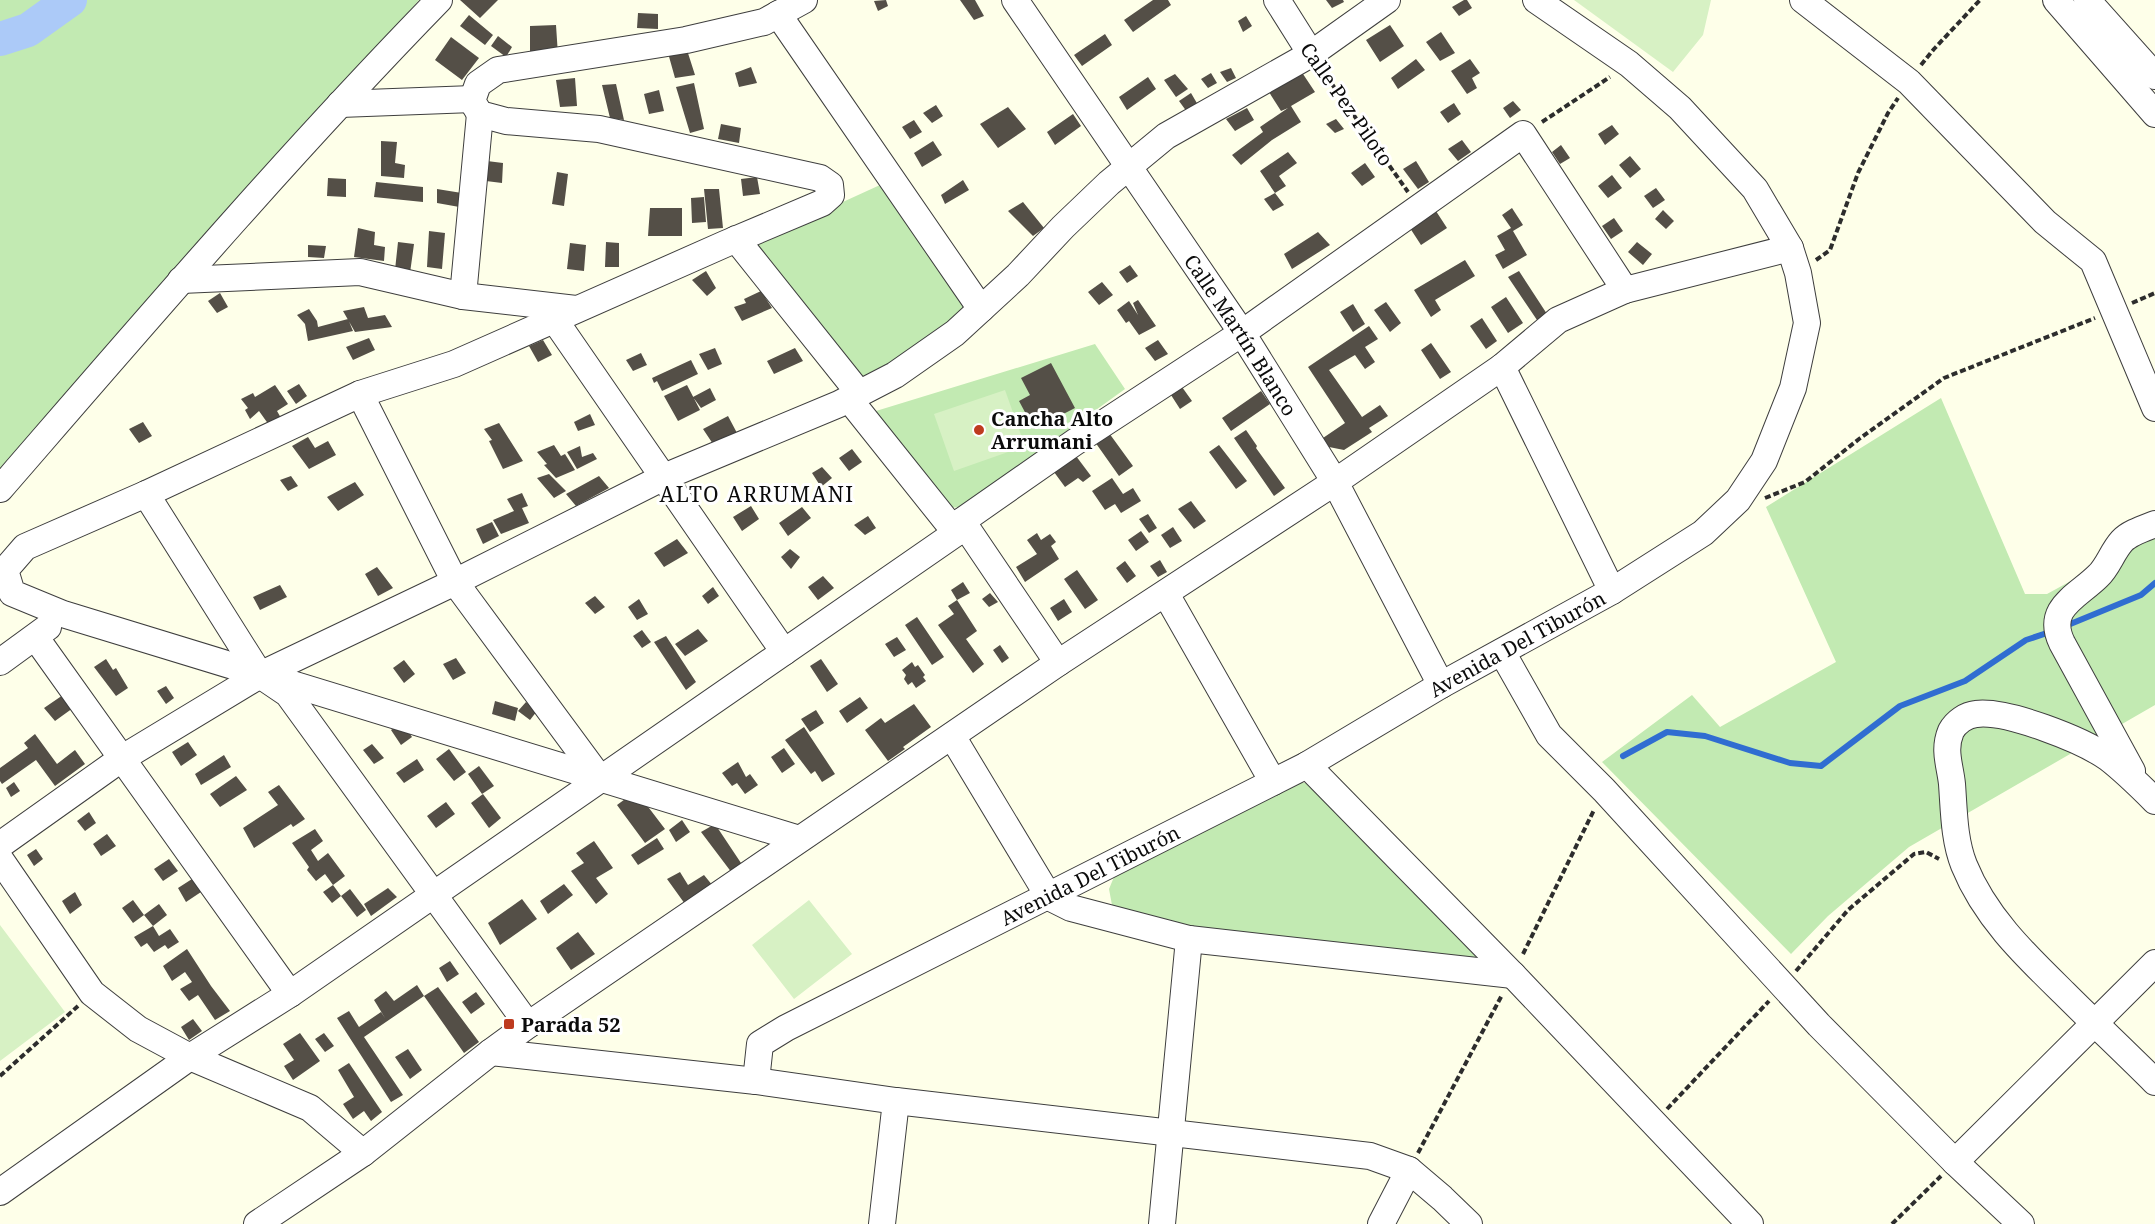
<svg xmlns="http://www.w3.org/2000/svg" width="2155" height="1224" font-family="'Noto Serif',serif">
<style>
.green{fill:#c2eab2}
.pitch{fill:#d7f1c4}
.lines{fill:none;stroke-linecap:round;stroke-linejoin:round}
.stream{stroke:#306dd1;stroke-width:6}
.river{stroke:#accaf8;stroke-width:34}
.building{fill:#544f47}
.minor-casing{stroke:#3e3e3e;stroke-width:28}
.path{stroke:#2d2d2d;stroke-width:4;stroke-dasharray:6 3;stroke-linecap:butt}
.minor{stroke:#fff;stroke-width:26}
.poi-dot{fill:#be3b1f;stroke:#fff;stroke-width:2}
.labels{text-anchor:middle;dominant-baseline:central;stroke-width:6;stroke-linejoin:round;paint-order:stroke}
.street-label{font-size:20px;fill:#0b0b0b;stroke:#fff}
.poi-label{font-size:20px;font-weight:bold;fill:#0b0b0b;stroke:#fff;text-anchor:start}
.neighbourhood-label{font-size:21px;letter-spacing:1.5px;fill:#0b0b0b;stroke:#fff}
</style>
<rect width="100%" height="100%" fill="#feffe9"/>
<!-- green -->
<path class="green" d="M0 0H419L0 478Z
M880 185 969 309 858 384 751 244Z
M1095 344 1125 389 961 507 947 508 876 411Z
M1941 398 2025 594H2047L2155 535V705L1909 847 1828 916 1791 954 1602 762 1692 695 1720 727 1836 662 1766 507Z
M1291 783H1306L1316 788 1482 963 1190 931 1171 920 1125 912 1112 905 1109 889 1114 877Z"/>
<!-- pitch -->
<path class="pitch" d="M1574 0H1711L1703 35 1673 72Z
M1005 390 1025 446 954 471 934 414Z
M809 900 852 954 794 999 752 945Z
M0 925 65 1012 0 1061Z"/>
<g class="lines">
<!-- stream -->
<path class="stream" d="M2063 627 2141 595 2155 583
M1623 756 1667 732 1705 736 1790 763 1821 766 1900 706 1965 681 2026 640 2053 631"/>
<!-- river -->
<path class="river" d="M0 39 28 30 70 0"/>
</g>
<!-- building -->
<path class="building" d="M460 0H498L480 18Z
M886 0 888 6 878 11 874 1Z
M960 0H975L984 16 974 20Z
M1153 0H1168L1171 5 1133 32 1124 20Z
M1326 0H1343L1344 2 1332 8Z
M1464 0H1467L1472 8 1459 16 1452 7Z
M638 13 658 14V29L637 28Z
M469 15 493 35 485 45 460 26Z
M1246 16 1252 26 1243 32 1238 21Z
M556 25 558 55H530V26Z
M1390 25 1404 46 1380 62 1366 40Z
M1441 32 1455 53 1440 61 1426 42Z
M1105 34 1112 45 1082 66 1074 55Z
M498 36 512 47 506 57 491 46Z
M451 37 479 58 462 80 435 60Z
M687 50 695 75 675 78 668 53Z
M1416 59 1425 70 1398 89 1391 78Z
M1470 59 1480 73 1472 78 1477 88 1467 94 1451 71Z
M751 67 757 83 739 87 735 73Z
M1231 68 1236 78 1227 82 1220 72Z
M1299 68 1315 92 1291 106 1301 122 1272 140 1241 165 1232 155 1263 132 1260 127 1288 108 1281 111 1267 89Z
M1211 73 1217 83 1208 88 1201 79Z
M1175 74 1188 89 1176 97 1164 80Z
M1148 77 1156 89 1127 110 1119 97Z
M575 78 577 106 560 107 556 80Z
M694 83 704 129 690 133 676 87Z
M616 84 624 120 610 118 602 85Z
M659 90 664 111 649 114 644 94Z
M1191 93 1198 105 1187 112 1179 101Z
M1513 101 1521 110 1510 118 1503 108Z
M1454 103 1461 114 1448 123 1440 112Z
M936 105 943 116 932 123 923 113Z
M1008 107 1026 129 998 148 980 124Z
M1247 108 1254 120 1235 131 1226 119Z
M1073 114 1081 126 1055 145 1047 132Z
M1336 119 1344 129 1335 133 1326 124Z
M914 120 922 132 910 139 902 127Z
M721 124 741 128 739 143 718 139Z
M1612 125 1619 134 1605 145 1598 134Z
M1462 140 1471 152 1458 161 1448 149Z
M381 141 397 142 395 163 405 165 404 178 381 176Z
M933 141 942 155 922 167 914 153Z
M1561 145 1570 158 1560 164 1552 152Z
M1288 152 1297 163 1279 176 1286 186 1275 193 1284 205 1273 211 1264 199 1275 193 1260 171Z
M1630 156 1641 169 1630 178 1619 165Z
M487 161 503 163 502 183 486 181Z
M1416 161 1429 182 1418 189 1403 169Z
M1365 163 1375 177 1362 186 1351 173Z
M557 172 568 174 564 206 552 204Z
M1612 175 1622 188 1608 198 1598 186Z
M757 177 760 194 743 196 741 179Z
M328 178 346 179V197L327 196Z
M963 180 969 190 945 204 941 195Z
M376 182 423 187V202L374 197Z
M1656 188 1665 200 1653 208 1644 196Z
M437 189 468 194 465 208 437 203Z
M704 189H719L723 228 708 229Z
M704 197 706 222 692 223 691 198Z
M1023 202 1044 228 1033 236 1008 211Z
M650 208H682V236H648Z
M1434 208 1447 228 1421 245 1408 225Z
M1512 208 1523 225 1513 231 1527 255 1503 269 1495 255 1505 250 1497 236 1511 228 1502 215Z
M1663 210 1674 221 1666 229 1655 219Z
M1614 218 1623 231 1611 239 1602 226Z
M358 228 375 232 374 245 385 247 384 261 354 257Z
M429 231 445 233 442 269 427 267Z
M1318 232 1330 245 1292 269 1284 254Z
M398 242 414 244 410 273 395 270Z
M606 242 619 243V267H605Z
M1637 242 1652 254 1643 265 1628 252Z
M570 243 586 245 584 271 567 269Z
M308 245 326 246 324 258 308 257Z
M1465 260 1475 276 1435 300 1441 310 1431 317 1414 290Z
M1130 265 1138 276 1127 283 1119 272Z
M706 271 716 288 707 296 692 280Z
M1519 271 1547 314 1537 320 1508 277Z
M1102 282 1113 295 1099 305 1088 292Z
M761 291 772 308 742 321 734 307 746 303 744 299Z
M220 293 228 307 217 313 208 301Z
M1506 297 1523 323 1508 333 1491 307Z
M1138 300 1156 326 1139 335 1129 321 1126 323 1117 310 1129 301 1138 315 1133 303Z
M1386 302 1401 323 1390 332 1374 310Z
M1353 304 1365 324 1353 332 1340 312Z
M364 307 368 318 385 315 392 327 355 332 343 311Z
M309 309 317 321 318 327 348 319 353 331 308 341 305 324 297 315Z
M1482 318 1497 341 1486 349 1470 326Z
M1369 326 1378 339 1365 347 1375 362 1365 369 1355 355 1329 370 1362 417 1380 405 1388 416 1369 428 1372 432 1344 450 1329 447 1323 438 1345 423 1308 367Z
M369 338 375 350 353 360 346 347Z
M543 340 552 355 538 362 529 346Z
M1158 340 1168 354 1155 361 1145 348Z
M1431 343 1451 372 1440 379 1421 350Z
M715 348 722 364 708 370 699 354Z
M795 348 803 361 774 374 767 361Z
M641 353 647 365 633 371 626 360Z
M691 360 698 374 662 391 657 381 654 383 652 378Z
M1051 363 1075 408 1034 429 1019 401 1030 395 1021 378Z
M299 384 307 396 296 404 287 391Z
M275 385 288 404 277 411 281 418 269 425 259 411 250 419 245 410 248 408 241 399 253 393 255 397Z
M687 385 700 410 678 421 664 396Z
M1182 387 1192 401 1180 409 1171 395Z
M710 388 716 400 701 408 693 397Z
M1261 391 1270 404 1231 431 1222 418Z
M590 414 595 425 578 431 574 422Z
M728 416 737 433 713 444 703 429Z
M143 422 152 436 139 443 129 429Z
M499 423 523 461 503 469 489 441 492 440 484 429Z
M1246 430 1257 446 1256 448 1285 488 1274 496 1234 438Z
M1109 433 1133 466 1119 476 1095 442Z
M308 437 315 448 328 441 336 455 309 469 292 446Z
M554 445 561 456 565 454 575 470 556 478 544 465 547 464 537 452Z
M1219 445 1247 481 1236 489 1209 452Z
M580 446 582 457 593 453 597 459 577 469 567 452Z
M852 449 862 462 849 471 839 458Z
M1076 456 1091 476 1083 482 1078 478 1065 487 1054 472Z
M822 467 832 478 821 487 812 473Z
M549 474 566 491 554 498 537 478Z
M291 476 298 486 288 491 280 480Z
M599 476 609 488 576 506 566 494Z
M1112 478 1123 494 1133 488 1141 501 1121 513 1115 504 1105 510 1092 491Z
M355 482 364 495 338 511 327 497Z
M522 493 528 506 522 508 529 523 501 534 493 520 514 511 507 499Z
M1191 501 1206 521 1194 529 1178 509Z
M751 506 759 519 742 531 733 517Z
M802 507 811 518 788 536 779 523Z
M1148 514 1157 528 1149 533 1139 519Z
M868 516 876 528 865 535 854 525Z
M492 522 499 536 483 544 476 529Z
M1173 527 1182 541 1170 548 1161 535Z
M1141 531 1149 542 1136 551 1128 540Z
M1037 533 1041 540 1050 534 1056 542 1051 546 1059 559 1025 582 1016 567 1037 554 1027 540Z
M677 539 688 553 664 567 654 553Z
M790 549 800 557 791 569 781 557Z
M1160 560 1167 572 1158 577 1150 566Z
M1125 561 1136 576 1127 583 1116 568Z
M377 567 393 588 378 596 365 574Z
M1077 570 1098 600 1085 609 1064 579Z
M823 576 834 588 818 600 808 587Z
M963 582 970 593 957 600 977 631 966 639 984 664 973 673 938 625 954 614 948 606 957 600 951 590Z
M280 585 287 597 260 610 253 597Z
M713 587 719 596 708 604 702 596Z
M990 593 998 602 989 607 982 599Z
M595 596 605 607 595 614 585 603Z
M639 599 648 614 637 620 628 607Z
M1064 599 1072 612 1058 621 1050 608Z
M917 617 944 657 932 665 905 625Z
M698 629 708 641 685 656 675 644Z
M642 630 651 642 642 648 633 636Z
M666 636 696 682 686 690 654 642Z
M897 637 906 650 894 657 885 644Z
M1000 645 1009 658 1002 663 993 650Z
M456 658 466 673 453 680 443 664Z
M106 659 113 670 116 668 128 688 116 696 94 667Z
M821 659 838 684 827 692 810 666Z
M404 660 415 674 404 683 393 668Z
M912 662 915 667 918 665 925 675 923 677 926 681 916 688 912 682 908 685 904 679 906 675 902 670Z
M166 686 174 698 166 704 157 691Z
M63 695 73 708 55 721 44 708Z
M860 697 868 708 847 723 839 711Z
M495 701 518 708 515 721 492 714Z
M526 702 537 711 530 720 518 711Z
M914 704 931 727 903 747 905 749 888 761 865 730 881 718 885 723Z
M816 710 824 723 810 732 801 719Z
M402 722 412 737 401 745 391 730Z
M804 727 835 774 822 782 815 771 811 774 785 740Z
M35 734 57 764 75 750 85 764 55 786 36 760 2 784 0 781V768L28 748 24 743Z
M188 742 197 755 181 766 172 752Z
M372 744 384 758 374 764 363 750Z
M784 748 795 764 782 773 771 757Z
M449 749 466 772 454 781 436 759Z
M224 755 231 767 201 785 195 774Z
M417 759 424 770 404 783 396 773Z
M738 762 746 777 750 774 758 785 745 794 737 783 732 786 722 773Z
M479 766 494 786 482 794 468 774Z
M236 776 247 790 220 807 210 794Z
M14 782 20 791 11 797 6 788Z
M279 785 305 819 293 827 291 824 254 848 243 828 278 805 268 792Z
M636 791 665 829 645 843 617 805Z
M483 794 501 818 489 828 471 803Z
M446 802 455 814 436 828 427 816Z
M89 812 96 823 85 831 77 821Z
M682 820 690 832 676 842 669 830Z
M715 824 743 866 732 873 701 832Z
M315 829 323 841 311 850 318 861 328 853 345 876 333 885 325 874 316 881 307 870 309 867 292 843Z
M107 834 116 846 101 856 93 844Z
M657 838 664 849 638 865 631 855Z
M594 841 613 868 596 878 608 894 596 904 571 871 584 863 576 853Z
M36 849 43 859 34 866 27 855Z
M169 859 178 871 163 881 154 869Z
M680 872 688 885 704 875 713 886 685 904 667 879Z
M192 879 201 892 186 902 178 888Z
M564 884 573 895 548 914 540 901Z
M333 885 341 896 332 903 323 892Z
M388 888 397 897 371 916 364 904Z
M350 889 366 910 357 917 341 896Z
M75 892 82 905 70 914 62 901Z
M522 899 537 919 500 945 488 923Z
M133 900 144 915 133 923 122 908Z
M159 904 167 915 153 926 144 915Z
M153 926 159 936 170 929 179 942 168 949 165 945 154 952 147 943 141 947 134 937Z
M578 932 595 954 571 970 556 948Z
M187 949 211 986 230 1011 215 1020 198 995 189 1001 180 989 192 982 185 972 172 981 163 966Z
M450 961 459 974 447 982 439 968Z
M417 985 424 996 438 987 479 1042 464 1053 424 996 364 1037 403 1095 391 1102 337 1018 349 1011 359 1027 381 1012 385 1018 374 1000 386 991 394 1001Z
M476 992 485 1004 471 1014 462 1002Z
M193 1019 202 1031 189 1040 181 1027Z
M300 1033 320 1061 293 1080 284 1066 294 1060 283 1044Z
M324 1033 334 1046 325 1052 315 1039Z
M408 1049 422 1070 410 1079 395 1057Z
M349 1063 382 1112 371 1121 364 1111 353 1119 343 1104 354 1097 338 1070Z"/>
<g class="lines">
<defs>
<g id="minor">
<path id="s1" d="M1015 0 1242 333 1335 482 1441 685"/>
<path d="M1277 0 1311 54"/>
<path d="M1803 0 1909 82 2045 222 2093 261 2155 408"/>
<path d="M2056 0 2155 114"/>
<path d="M2087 0 2155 76"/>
<path d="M778 14 981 309"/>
<path d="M340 104 473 99"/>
<path d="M736 239 859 393"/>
<path d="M181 280 360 272 463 296 576 309"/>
<path d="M463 296 480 114"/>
<path d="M554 319 784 652"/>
<path d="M1502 367 1612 591"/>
<path d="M360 394 455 582 601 780"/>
<path d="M849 399 956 533"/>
<path d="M0 489C144 323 286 157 439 0"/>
<path d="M146 494 260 675 288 694 528 1025"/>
<path d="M962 521 1058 663"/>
<path d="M1166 594 1273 782"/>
<path d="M36 638 290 994"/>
<path d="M1502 652 1549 735 1604 790 1819 1025 1955 1162 2021 1224"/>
<path d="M0 662 48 627"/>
<path d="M952 736 1049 897 1071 908 1189 939 1513 975"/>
<path d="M1307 765 1513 975 1750 1224"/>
<path d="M2132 771 2062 643C2045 608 2077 597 2098 576 2108 567 2112 552 2122 541 2129 533 2145 528 2155 524"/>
<path d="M2155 801C2140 786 2125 771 2108 758 2083 740 2007 710 1976 714 1966 715 1956 722 1951 731 1943 750 1950 765 1952 784 1954 811 1954 840 1964 865 1985 917 2025 955 2064 993 2094 1023 2125 1052 2155 1082"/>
<path d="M799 839 63 614 12 593 5 570 25 547 146 494 360 394 454 364 725 244 822 203 831 195 830 185 820 178 599 129 506 121 480 114 472 101 478 84 498 70 686 40 764 22 804 0"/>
<path d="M0 845 121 759 260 675 455 582 664 477 839 404 895 375 955 333 1018 275 1063 227 1109 183 1166 136 1311 54 1387 0"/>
<path d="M0 859 92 993 138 1029 190 1057 310 1108 363 1153"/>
<path d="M491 1052 756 1081 896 1101 882 1224"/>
<path id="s2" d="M756 1081 760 1044 786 1028 1307 765 1441 685 1612 591 1703 533 1738 500 1764 461 1793 388 1807 323 1798 273 1790 248 1755 189 1680 108 1629 64 1536 0"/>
<path d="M896 1101 1370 1156 1409 1170 1442 1198 1469 1224"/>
<path d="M1955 1162 2155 963"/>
<path d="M0 1192 190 1057 290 994 956 533 962 521 1075 442 1242 333 1523 134 1625 290"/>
<path d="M257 1224 363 1153 491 1052 528 1025 1058 663 1335 482 1502 367 1558 320 1625 290 1790 248"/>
<path d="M1162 1224 1189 939"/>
<path d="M1381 1224 1409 1170"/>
</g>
</defs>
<!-- minor casing -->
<use href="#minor" class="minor-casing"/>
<!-- path -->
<path class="path" d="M1921 65 1934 49 1980 0
M1322 70 1408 192
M1542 122 1610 77
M1816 260 1830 250 1858 173 1888 113 1898 98
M2132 303 2155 293
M1765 498 1805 482 1859 439 1944 378 2095 318
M1523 954 1594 810
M1796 971 1848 910 1914 854 1926 852 1939 859
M0 1076 78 1006
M1667 1109 1769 1001
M1418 1153 1502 995
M1892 1224 1941 1176"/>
<!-- minor -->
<use href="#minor" class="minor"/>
</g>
<!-- markers -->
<g class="poi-dot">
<circle cx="979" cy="430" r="6"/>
<rect x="503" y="1018" width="12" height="12" rx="3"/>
</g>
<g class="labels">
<!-- street labels -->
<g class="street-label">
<text transform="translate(1347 104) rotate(55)">Calle Pez Piloto</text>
<text stroke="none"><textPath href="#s1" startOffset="404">Calle Martín Blanco</textPath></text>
<text stroke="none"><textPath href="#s2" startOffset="894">Avenida Del Tiburón</textPath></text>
<text stroke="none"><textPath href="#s2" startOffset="408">Avenida Del Tiburón</textPath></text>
</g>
<!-- poi labels -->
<g class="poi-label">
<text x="991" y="418">Cancha Alto<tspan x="991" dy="23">Arrumani</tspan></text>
<text x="521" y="1024">Parada 52</text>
</g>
<!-- neighbourhood labels -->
<g class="neighbourhood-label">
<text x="757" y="494">ALTO ARRUMANI</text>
</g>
</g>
</svg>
